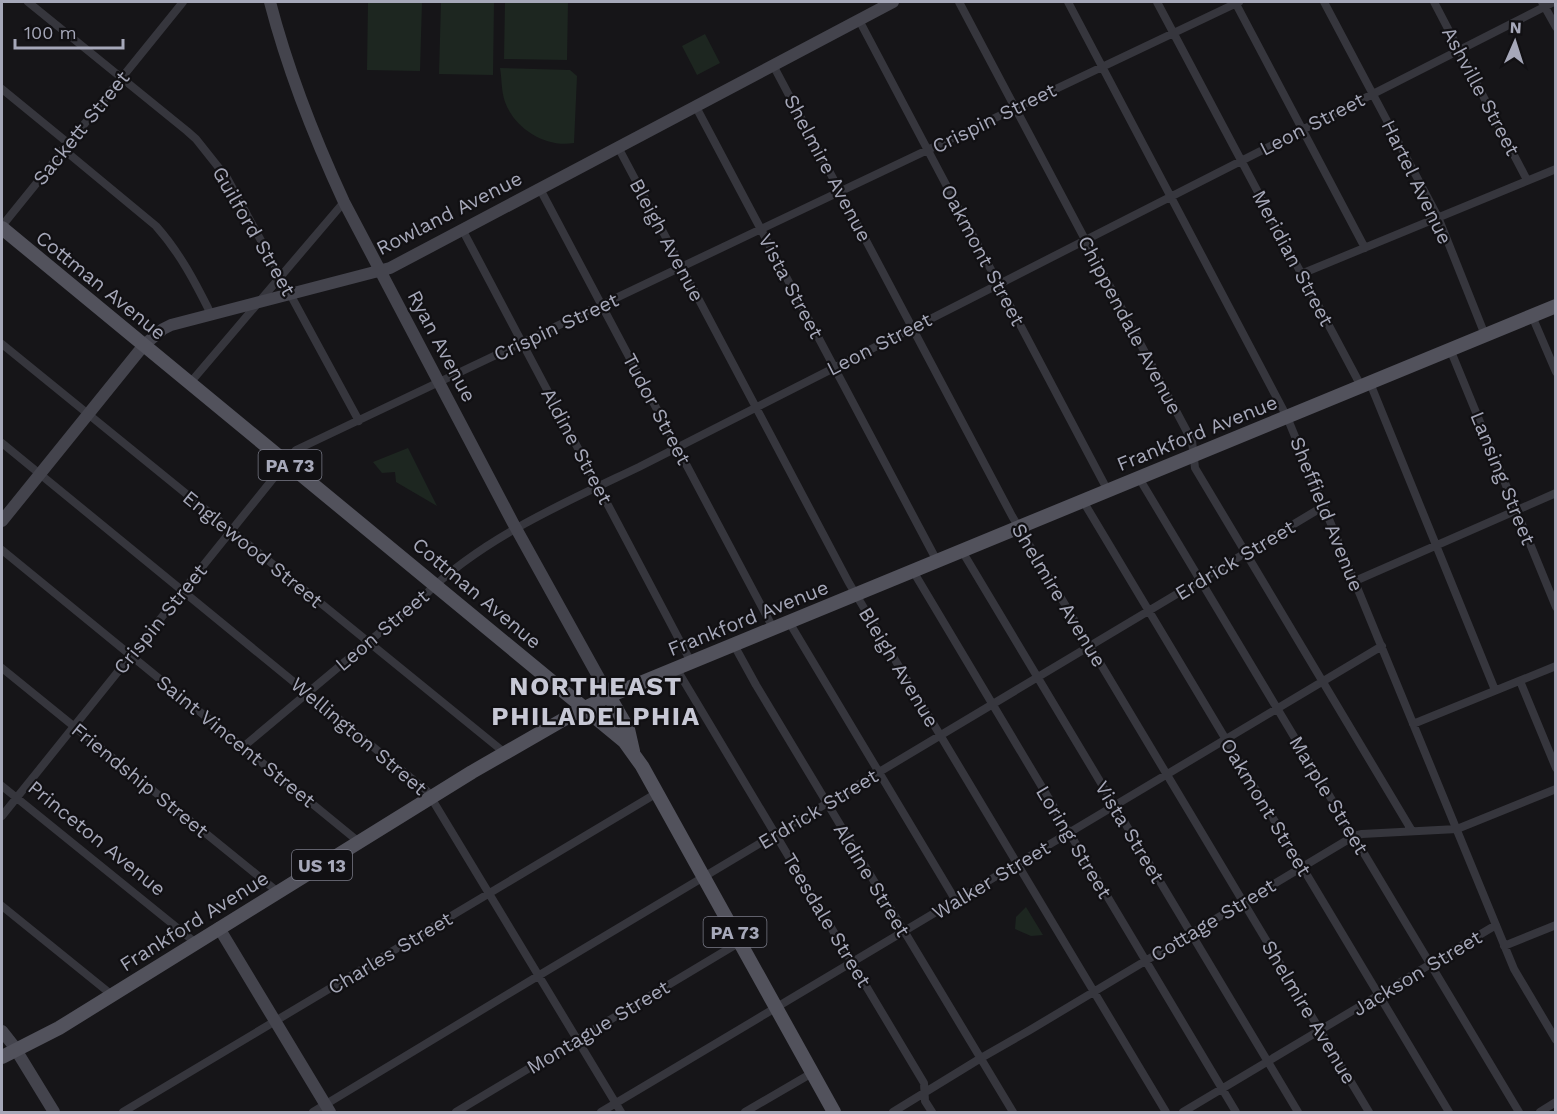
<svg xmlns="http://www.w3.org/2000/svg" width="1557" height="1114" font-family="'Work Sans',sans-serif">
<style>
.green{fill:#1d2620}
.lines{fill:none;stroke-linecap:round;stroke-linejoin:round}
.street{stroke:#36363d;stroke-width:8}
.secondary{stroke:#44444d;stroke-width:12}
.primary{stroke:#52525c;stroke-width:14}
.labels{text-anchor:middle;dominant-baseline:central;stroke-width:4.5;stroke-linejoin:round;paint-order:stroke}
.shield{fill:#111013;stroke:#797a87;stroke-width:1.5}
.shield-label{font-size:18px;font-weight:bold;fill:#a6a8b9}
.street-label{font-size:20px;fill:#a6a8b9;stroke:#111013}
.district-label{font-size:26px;font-weight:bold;letter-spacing:1.5px;fill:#c7c8d5;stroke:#111013}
</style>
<rect width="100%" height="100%" fill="#161518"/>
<!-- green -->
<path class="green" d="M368 2H422L420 71 367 70Z
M441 2H494L493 75 439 74Z
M505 2H568L567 60 504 59Z
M705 34 720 63 697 75 682 46Z
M500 68 570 70 577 76 574 143C546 148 515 129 505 102 501 91 502 79 500 68Z
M408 448 437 506 396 482 395 472 382 473 373 462Z
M1026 907 1043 935 1031 936 1015 929 1016 917Z"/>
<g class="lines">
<!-- street -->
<path class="street" d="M28 2 187 131 196 139 227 178 359 421
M959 2 1192 441 1195 468 1412 831
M1068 2 1287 417 1514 969 1556 1040
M1157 2 1361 386
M1235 2 1365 248
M1324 2 1438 217 1485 335
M1434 2 1527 180
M1542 2 1556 27
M859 20 1108 491
M773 65 1012 516 1369 1112
M2 89 68 143
M696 107 937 561
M618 147 849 583 1166 1112
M63 149 156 226C180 253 195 282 211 314
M540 189 773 628
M2 226 183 2
M462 229 691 662
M1301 274 1556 169
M1532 316 1556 372
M2 344 505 753
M1450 349 1556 607
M190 383 344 202
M1370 383 1495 690
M2 443 427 791 621 1112
M1139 478 1519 1112
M1083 501 1449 1112
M2 550 359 842
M962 551 1298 1112
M913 571 1236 1112
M1355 581 1556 493
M789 622 956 901
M734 645 756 685 1013 1112
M2 668 278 892
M676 668 924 1083 925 1101 932 1112
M1520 681 1556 768
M1413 724 1556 666
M243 747 427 593C485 537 566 502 639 467L1554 2
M2 786 196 943
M2 816 296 450 1239 2
M2 906 112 995
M1504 946 1556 925
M123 1112 657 793
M313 1112 538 976 1324 506
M456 1112 740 942
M601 1112 1382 646
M745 1112 812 1073
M893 1112 981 1058 1030 1030 1354 836 1362 834 1457 829 1556 789
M1183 1112 1496 925
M1540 1112 1556 1102"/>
<!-- secondary -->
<path class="secondary" d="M270 2C288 71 314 137 344 202L513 523 609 696
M2 521 144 345 163 329 171 325 390 268 893 2
M219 928 330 1112
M2 1031 13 1045 54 1112"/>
<!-- primary -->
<path class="primary" d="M2 228 624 741 642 766 834 1112
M609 696 628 729 633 751
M2 1057 59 1028 472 772 573 714 609 696 1556 306"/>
</g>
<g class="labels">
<!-- shield labels -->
<g class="shield">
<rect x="258.5" y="450" width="63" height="30" rx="4.5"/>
<rect x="292" y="850" width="60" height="30" rx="4.5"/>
<rect x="703.5" y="917" width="63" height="30" rx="4.5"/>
</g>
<g class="shield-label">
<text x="290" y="465">PA 73</text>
<text x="322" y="865">US 13</text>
<text x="735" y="932">PA 73</text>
</g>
<!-- street labels -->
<g class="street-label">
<text transform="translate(1481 91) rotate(62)">Ashville Street</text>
<text transform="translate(994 118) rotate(-26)">Crispin Street</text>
<text transform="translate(1312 124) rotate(-27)">Leon Street</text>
<text transform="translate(81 128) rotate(-51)">Sackett Street</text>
<text transform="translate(828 168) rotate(62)">Shelmire Avenue</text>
<text transform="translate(1417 182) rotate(64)">Hartel Avenue</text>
<text transform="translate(449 213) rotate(-27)">Rowland Avenue</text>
<text transform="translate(254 231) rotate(60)">Guilford Street</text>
<text transform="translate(667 240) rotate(62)">Bleigh Avenue</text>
<text transform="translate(983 255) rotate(62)">Oakmont Street</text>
<text transform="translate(1293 258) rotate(62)">Meridian Street</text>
<text transform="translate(101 285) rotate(39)">Cottman Avenue</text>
<text transform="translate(791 286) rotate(62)">Vista Street</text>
<text transform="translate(1130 325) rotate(62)">Chippendale Avenue</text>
<text transform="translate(556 327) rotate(-25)">Crispin Street</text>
<text transform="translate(879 344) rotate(-27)">Leon Street</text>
<text transform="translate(442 346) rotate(62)">Ryan Avenue</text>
<text transform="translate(657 409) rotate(62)">Tudor Street</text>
<text transform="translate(1197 433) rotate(-22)">Frankford Avenue</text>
<text transform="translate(577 446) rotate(62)">Aldine Street</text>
<text transform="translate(1503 478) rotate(68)">Lansing Street</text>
<text transform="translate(1327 514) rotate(68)">Sheffield Avenue</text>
<text transform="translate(253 549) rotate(39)">Englewood Street</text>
<text transform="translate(1235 560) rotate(-31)">Erdrick Street</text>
<text transform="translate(477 593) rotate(40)">Cottman Avenue</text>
<text transform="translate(1059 595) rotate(59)">Shelmire Avenue</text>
<text transform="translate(748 618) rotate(-22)">Frankford Avenue</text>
<text transform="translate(160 619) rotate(-51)">Crispin Street</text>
<text transform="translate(382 630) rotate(-40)">Leon Street</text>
<text transform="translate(899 667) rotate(59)">Bleigh Avenue</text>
<text transform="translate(359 736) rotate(40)">Wellington Street</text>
<text transform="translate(236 741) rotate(39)">Saint Vincent Street</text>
<text transform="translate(140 780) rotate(39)">Friendship Street</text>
<text transform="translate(1329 795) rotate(59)">Marple Street</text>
<text transform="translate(1266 807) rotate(59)">Oakmont Street</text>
<text transform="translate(818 809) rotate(-31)">Erdrick Street</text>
<text transform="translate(1130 832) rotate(59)">Vista Street</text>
<text transform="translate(97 838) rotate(39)">Princeton Avenue</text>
<text transform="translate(1074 842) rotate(59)">Loring Street</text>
<text transform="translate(872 880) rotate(59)">Aldine Street</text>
<text transform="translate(991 880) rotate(-31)">Walker Street</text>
<text transform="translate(827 920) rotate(59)">Teesdale Street</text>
<text transform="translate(1213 920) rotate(-31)">Cottage Street</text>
<text transform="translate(194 921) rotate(-32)">Frankford Avenue</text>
<text transform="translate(390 953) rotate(-31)">Charles Street</text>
<text transform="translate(1417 973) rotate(-31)">Jackson Street</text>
<text transform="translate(1309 1012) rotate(59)">Shelmire Avenue</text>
<text transform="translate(598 1027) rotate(-31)">Montague Street</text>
</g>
<!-- district labels -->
<g class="district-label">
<text x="596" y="686">NORTHEAST<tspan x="596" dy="30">PHILADELPHIA</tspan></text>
</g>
</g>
<!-- border -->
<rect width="1557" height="1114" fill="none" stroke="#a6a8b9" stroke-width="6"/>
<!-- north arrow -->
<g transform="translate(1515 42) rotate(3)" stroke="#111013" stroke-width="4.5" paint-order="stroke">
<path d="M0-4.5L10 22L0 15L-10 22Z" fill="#a6a8b9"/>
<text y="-9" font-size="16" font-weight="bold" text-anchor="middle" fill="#a6a8b9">N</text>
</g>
<!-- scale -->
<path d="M15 39v9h108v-9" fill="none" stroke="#a6a8b9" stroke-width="3"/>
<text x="24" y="39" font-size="18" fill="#a6a8b9" stroke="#111013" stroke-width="4.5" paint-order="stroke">100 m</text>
</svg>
